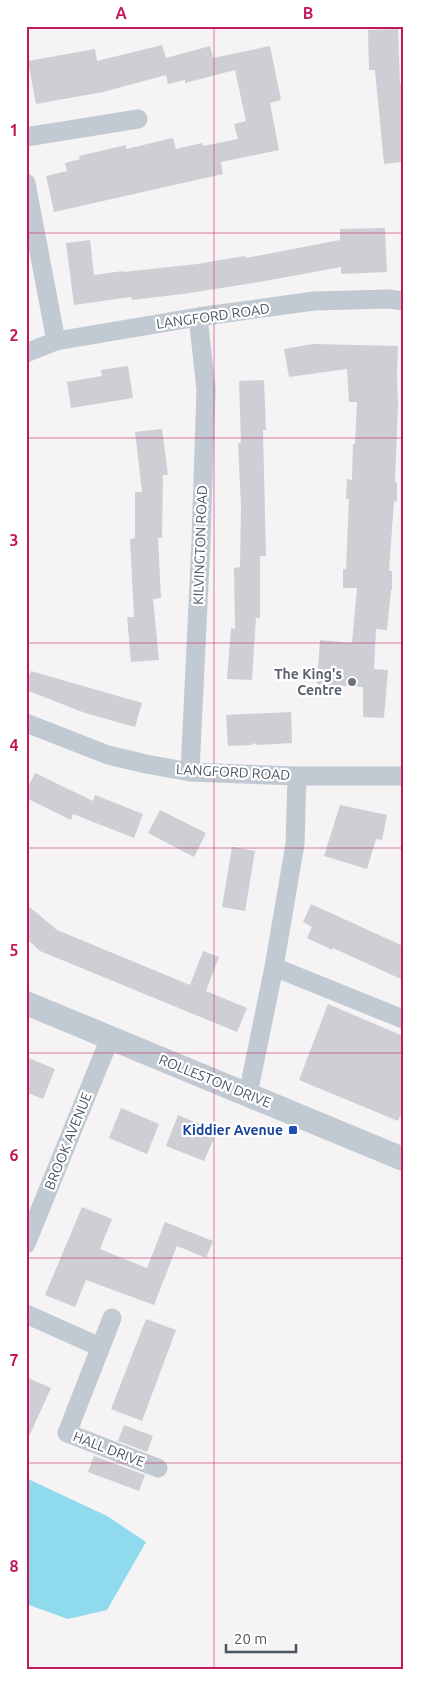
<svg xmlns="http://www.w3.org/2000/svg" width="429" height="1696" font-family="Ubuntu,sans-serif">
<style>
.water{fill:#90daee}
.building{fill:#cdcfd5}
.lines{fill:none;stroke-linecap:round;stroke-linejoin:round}
.minor{stroke:#c1cad2;stroke-width:19}
.tertiary{stroke:#c1cad2;stroke-width:24}
.grid{fill:none;stroke:#c2185b;stroke-width:1;stroke-opacity:0.55}
.worship-dot{fill:#6b7280;stroke:#fff;stroke-width:2}
.transit-dot{fill:#1a4fb4;stroke:#fff;stroke-width:2}
.labels{text-anchor:middle;dominant-baseline:central;stroke-width:4.5;stroke-linejoin:round;paint-order:stroke}
.street-label{font-size:14px;fill:#4a5661;stroke:#fff}
.worship-label{font-size:14px;font-weight:bold;fill:#5b616d;stroke:#fff;text-anchor:end}
.transit-label{font-size:14px;font-weight:bold;fill:#164399;stroke:#fff;text-anchor:end}
.neatline{fill:none;stroke:#c2185b;stroke-width:2}
.grid-label{font-size:16px;text-anchor:middle;font-weight:bold;fill:#c2185b}
</style>
<rect width="100%" height="100%" fill="#f5f3f3"/>
<!-- water -->
<path class="water" d="M26 1478 107 1516 146 1542 107 1610 68 1619 26 1604Z"/>
<!-- building -->
<path class="building" d="M398 29 400 84H403V162L384 164 375 70H369L368 30Z
M162 45 166 58 210 46 213 58 270 46 281 100 270 103 279 150 221 162 223 174 54 212 46 176 67 171 65 163 80 159 79 156 126 145V149L173 138 176 149 202 143 203 146 238 139 234 124 246 121 235 70 185 83V80L168 84 166 75 103 92 36 104 28 61 95 49 97 61Z
M385 228 387 272 341 274V267L265 281 183 294 132 300 131 297 74 305 66 243 90 240 94 275 123 271V272L197 264 245 256 246 258 340 240V229Z
M313 344 398 346 397 374 398 405 395 482H397V502L394 501 389 571H392V590H391L387 630 376 629 374 669 388 670 384 718 363 717V687L317 684 320 640 352 643 357 588H343V569H346L349 499H346L347 479 352 480 353 444H355L357 402H349L347 369 289 377 284 349Z
M128 366 133 398 71 408 67 382 102 376 101 370Z
M264 380 266 430H263L266 556H260V618H256L252 680 227 679 231 628 235 629 234 568 240 567 241 506 238 443H241L239 381Z
M162 429 168 475H163L162 538H158L161 598 153 599 159 660 131 662 127 617H134L130 539 135 538V492H142L135 432Z
M31 671 142 703 135 727 85 713 26 690V683Z
M291 712 292 743 258 745 253 743 252 745 228 746 226 715Z
M35 773 93 801 95 795 143 814 134 838 73 814 71 820 26 798V791Z
M340 805 387 815 382 840 376 839 367 869 324 856Z
M160 810 206 833 194 857 148 833Z
M232 847 255 851 245 911 222 907Z
M26 904 57 930 190 985 203 951 219 957 206 991 247 1008 237 1032 40 951 26 938Z
M311 904 403 946V980L333 948 332 950 307 938 312 927 303 922Z
M328 1004 403 1036V1109L398 1121 299 1080Z
M26 1057 55 1069 43 1099 26 1092Z
M121 1108 159 1124 147 1154 109 1138Z
M178 1115 217 1131 204 1161 166 1146Z
M82 1207 112 1219 100 1249 147 1268 165 1222 213 1241 206 1258 177 1246 154 1305 86 1280 75 1307 45 1295Z
M146 1319 176 1330 142 1421 111 1409Z
M26 1377 51 1388 26 1443Z
M124 1425 153 1436 147 1452 118 1441Z
M94 1456 145 1475 139 1491 88 1472Z"/>
<g class="lines">
<!-- minor -->
<path class="minor" d="M26 137 138 119
M26 183 56 341
M26 353 56 341 198 317 314 301 389 299 403 301
M26 723 108 755 146 764 190 772 297 776H403
M190 772 201 541 206 389 198 317
M274 967 403 1019
M248 1094 274 967 295 844 297 776
M26 1244 110 1038
M26 1314 100 1347
M112 1318 67 1433 158 1468"/>
<!-- tertiary -->
<path class="tertiary" d="M26 1003 403 1159"/>
</g>
<!-- grid -->
<path class="grid" d="M214 26V1670M26 233H403M26 438H403M26 643H403M26 848H403M26 1053H403M26 1258H403M26 1463H403"/>
<!-- markers -->
<circle class="worship-dot" cx="352" cy="682" r="5"/>
<rect class="transit-dot" x="288" y="1125" width="10" height="10" rx="2.5"/>
<g class="labels">
<!-- street labels -->
<g class="street-label">
<text transform="translate(213 316) rotate(-8)">LANGFORD ROAD</text>
<text transform="translate(200 545) rotate(-88)">KILVINGTON ROAD</text>
<text transform="translate(233 772) rotate(3)">LANGFORD ROAD</text>
<text transform="translate(215 1081) rotate(22)">ROLLESTON DRIVE</text>
<text transform="translate(68 1141) rotate(-68)">BROOK AVENUE</text>
<text transform="translate(109 1449) rotate(21)">HALL DRIVE</text>
</g>
<!-- worship labels -->
<g class="worship-label">
<text x="342" y="674">The King's<tspan x="342" dy="16">Centre</tspan></text>
</g>
<!-- transit labels -->
<g class="transit-label">
<text x="283" y="1130">Kiddier Avenue</text>
</g>
</g>
<!-- border -->
<rect width="429" height="1696" fill="none" stroke="#ffffff" stroke-width="55"/>
<!-- scale -->
<path d="M226 1644v8h70v-8" fill="none" stroke="#4a5661" stroke-width="2.5"/>
<text x="234" y="1644" font-size="15" fill="#4a5661" stroke="#ffffff" stroke-width="4" paint-order="stroke">20 m</text>
<rect x="28" y="28" width="374" height="1640" class="neatline"/>
<g class="grid-label">
<text x="121" y="19">A</text>
<text x="308" y="19">B</text>
<text x="14" y="136">1</text>
<text x="14" y="341">2</text>
<text x="14" y="546">3</text>
<text x="14" y="751">4</text>
<text x="14" y="956">5</text>
<text x="14" y="1161">6</text>
<text x="14" y="1366">7</text>
<text x="14" y="1572">8</text>
</g>
</svg>
